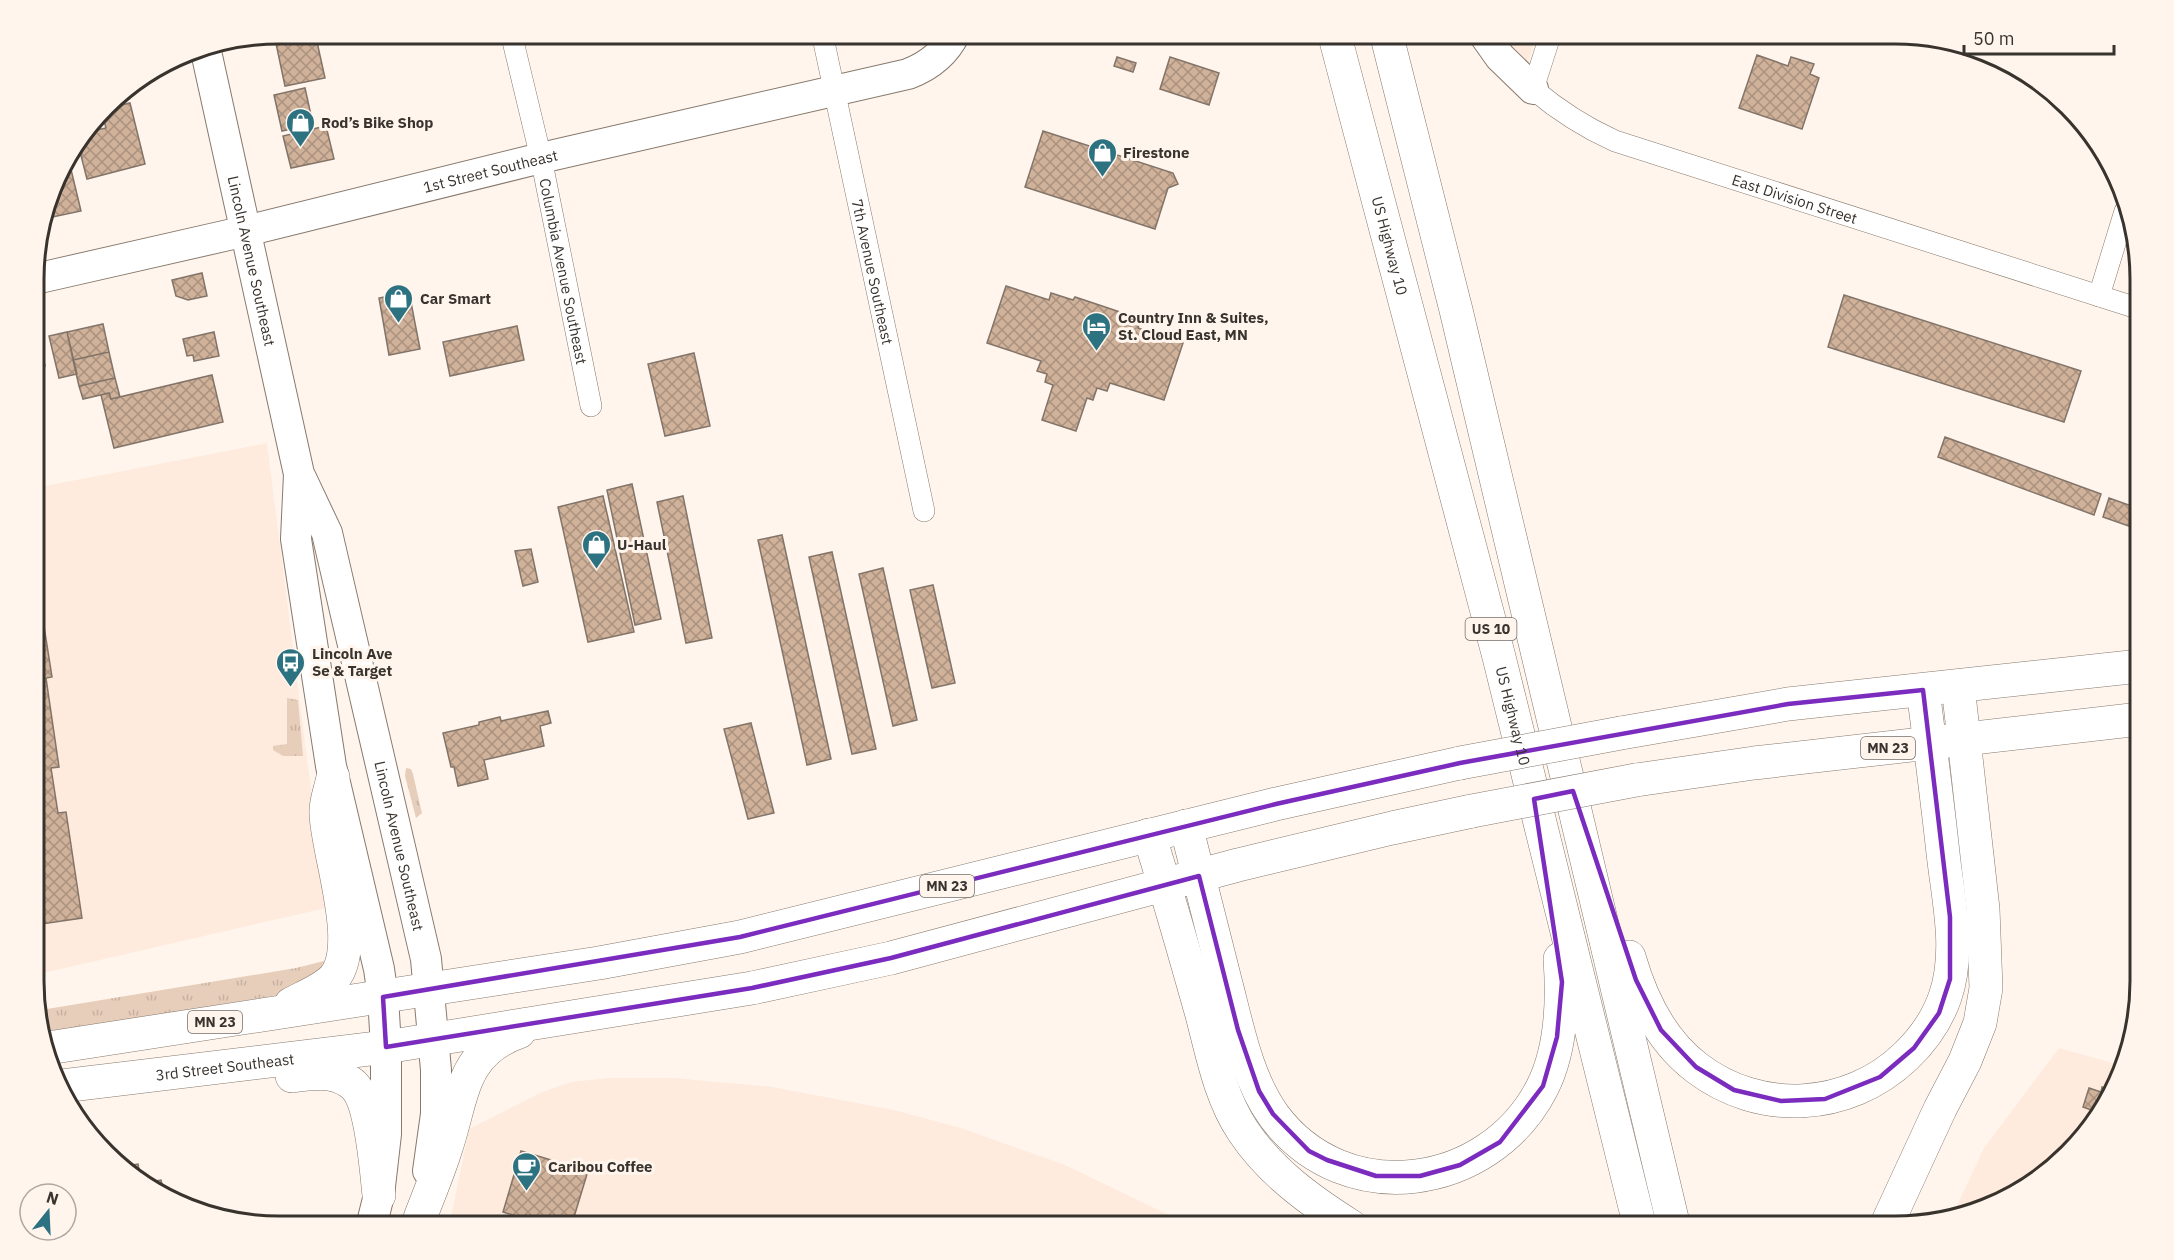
<svg xmlns="http://www.w3.org/2000/svg" width="2174" height="1260" font-family="'IBM Plex Sans',sans-serif">
<style>
.built{fill:#feebdd}
.grass{fill:url(#grass-tufts)}
.building{fill:url(#building-cross-hatch);stroke:#827468;stroke-width:1.5}
.lines{fill:none;stroke-linecap:round;stroke-linejoin:round}
.street-casing{stroke:#87796d;stroke-width:22}
.secondary-casing{stroke:#87796d;stroke-width:32}
.highway-casing{stroke:#87796d;stroke-width:34}
.street{stroke:#fff;stroke-width:21}
.secondary{stroke:#fff;stroke-width:30}
.highway{stroke:#fff;stroke-width:33}
.highway-bridge-casing{stroke:#87796d;stroke-width:34;stroke-linecap:butt}
.highway-bridge{stroke:#fff;stroke-width:33}
.marked{fill:none;stroke:#7b2cbf;stroke-width:4.5;stroke-linejoin:round}
.labels{text-anchor:middle;dominant-baseline:central;stroke-width:6;stroke-linejoin:round;paint-order:stroke}
.shield{fill:#fff5ed;stroke:#746d67;stroke-width:1.5}
.shield-label{font-size:14px;font-weight:bold;fill:#39332e}
.poi-label{font-size:15px;font-weight:bold;fill:#39332e;stroke:#fff5ed;text-anchor:start}
.street-label{font-size:15px;fill:#39332e;stroke:#fff5ed}
.rim{fill:none;stroke:#39332e;stroke-width:3}
</style>
<defs>
<pattern id="grass-tufts" width="24" height="20" patternUnits="userSpaceOnUse" patternTransform="scale(1.5)"><rect width="24" height="20" fill="#e7ceba"/><path d="M3 7l-1-3M5 7V3M7 7l1-3M15 17l-1-3M17 17v-4M19 17l1-3" fill="none" stroke="#c7b1a0"/></pattern>
<pattern id="building-cross-hatch" width="8" height="8" patternUnits="userSpaceOnUse" patternTransform="scale(1.5)"><rect width="8" height="8" fill="#d0b29a"/><path d="M0 0l8 8M0 8l8-8" fill="none" stroke="#aa917e"/></pattern>
</defs>
<rect width="100%" height="100%" fill="#fff5ed"/>
<!-- built -->
<path class="built" d="M1496 33H1537L1527 66Z
M267 443 326 908 35 975V488Z
M2059 1048 2120 1065 2108 1105 2069 1155 2019 1194 1953 1214 1984 1148Z
M608 1078H674L772 1087 894 1110 961 1128 1065 1165 1194 1227H449L469 1129 542 1092 571 1082Z"/>
<!-- grass -->
<path class="grass" d="M287 698 298 700 303 756H283L273 750V746L287 744Z
M406 768 411 769 413 774 422 813 416 818 405 776Z
M324 961 329 965 291 993 43 1034 35 1014V1011L296 968Z"/>
<!-- building -->
<path class="building" d="M315 33 325 78 285 86 274 34Z
M1757 55 1788 66 1791 57 1814 64 1810 74 1819 78 1802 129 1739 108Z
M1117 57 1136 63 1133 72 1114 66Z
M1170 57 1219 73 1209 105 1160 89Z
M305 88 313 124 282 131 274 95Z
M130 103 145 164 87 179 78 144 87 132 106 128 102 113 104 109Z
M326 126 334 159 291 168 283 136Z
M1043 131 1173 173 1178 184 1168 188 1155 229 1025 187Z
M68 157 81 211 43 219 58 169Z
M202 273 207 296 188 300 176 296 172 280Z
M1006 286 1049 300 1051 293 1073 300 1075 297 1120 312 1119 315 1140 322 1138 328 1183 343 1164 400 1110 383 1107 391 1097 388 1093 400 1087 398 1076 431 1042 420 1053 385 1045 382 1047 374 1037 371 1041 361 987 343Z
M409 292 420 349 389 355 379 298Z
M1844 295 2081 371 2064 422 1828 347Z
M103 324 109 352 73 360 67 332Z
M517 326 524 360 450 376 443 342Z
M67 332 77 374 59 378 49 336Z
M214 332 219 356 194 361 193 355 187 356 183 339Z
M39 338 45 366 35 368V339Z
M109 352 115 378 79 386 73 360Z
M694 353 710 426 665 436 648 364Z
M212 375 223 422 114 448 101 395 109 393 111 399Z
M115 378 120 397 111 399 109 393 83 399 79 386Z
M1945 437 2101 494 2094 515 1938 457Z
M632 484 661 619 635 625 607 490Z
M603 496 634 632 588 642 558 507Z
M683 496 712 638 686 643 657 502Z
M2109 498 2140 509V530L2103 517Z
M782 535 831 759 807 765 758 540Z
M531 549 538 582 523 586 515 551Z
M832 552 876 749 852 754 809 557Z
M883 568 917 720 893 726 859 574Z
M35 579 38 588 41 587 44 606 41 607 52 677 46 678 59 767 51 768 58 813 66 812 82 918 35 925Z
M933 585 955 683 932 688 910 590Z
M548 711 551 723 540 726 544 746 484 760 488 779 458 786 454 767H451L443 733 479 725V722L500 717 501 721Z
M751 723 774 813 748 819 724 729Z
M2102 1087 2112 1091 2108 1105 2086 1133 2094 1111 2083 1107 2089 1088 2101 1092Z
M521 1151 588 1171 571 1227H551L503 1212Z
M138 1164 141 1181 126 1166Z
M161 1180 165 1198 155 1194 144 1183Z"/>
<g class="lines">
<defs>
<g id="street">
<path id="s1" d="M511 33 541 158 591 406"/>
<path id="s2" d="M822 33 924 511"/>
<path id="s3" d="M1551 33 1533 89C1559 111 1584 127 1615 141L2140 309"/>
<path d="M2099 296 2125 211"/>
</g>
<g id="secondary">
<path d="M1483 33 1500 57 1533 89"/>
<path id="s4" d="M205 47 299 474 296 539 331 766 379 969 383 997 386 1047V1134L379 1195 371 1227"/>
<path id="s5" d="M35 279 246 231 541 158 908 74C929 66 945 54 955 33"/>
<path id="s6" d="M301 478 327 533 426 959 436 1070V1114L428 1171"/>
</g>
<g id="highway">
<path id="s7" d="M1334 33 1499 657 1640 1227"/>
<path d="M1386 33 1456 310 1674 1227"/>
<path d="M1621 733 1788 704 2140 666"/>
<path d="M1636 780 1754 763 2140 719"/>
<path d="M1186 826C1199 877 1212 928 1225 980 1237 1025 1246 1077 1274 1116 1345 1211 1489 1191 1542 1088 1561 1051 1563 1000 1560 959"/>
<path d="M1149 835C1168 894 1185 955 1202 1015 1212 1053 1220 1097 1243 1131 1270 1172 1311 1201 1352 1227"/>
<path d="M1629 957C1641 999 1661 1041 1697 1068 1760 1116 1848 1111 1905 1057 1923 1040 1937 1020 1945 997 1961 951 1948 899 1943 853 1937 798 1930 744 1923 690"/>
<path d="M291 1004C304 997 321 990 331 981 364 952 327 853 326 814 325 802 331 789 333 777"/>
<path d="M48 1048 599 963 740 937 1276 804 1460 763"/>
<path d="M292 1076C312 1073 334 1070 351 1083 372 1097 376 1170 379 1195"/>
<path id="s8" d="M62 1086 386 1047 752 988 891 958 1238 865 1392 828 1472 811"/>
<path d="M420 1218C429 1194 439 1171 446 1148 463 1097 461 1052 519 1032"/>
<path d="M1886 1226 1940 1109 1965 1061 1980 1023 1986 988 1983 909 1958 686"/>
</g>
</defs>
<!-- street casing -->
<use href="#street" class="street-casing"/>
<!-- secondary casing -->
<use href="#secondary" class="secondary-casing"/>
<!-- highway casing -->
<use href="#highway" class="highway-casing"/>
<!-- street -->
<use href="#street" class="street"/>
<!-- secondary -->
<use href="#secondary" class="secondary"/>
<!-- highway -->
<use href="#highway" class="highway"/>
<defs>
<path id="highway-bridge" d="M1460 763 1621 733
M1472 811 1636 780"/>
</defs>
<!-- highway-bridge casing -->
<use href="#highway-bridge" class="highway-bridge-casing"/>
<!-- highway-bridge -->
<use href="#highway-bridge" class="highway-bridge"/>
</g>
<!-- marked area -->
<path class="marked" d="M1923 690 1950 917V979L1939 1013 1914 1048 1880 1077 1825 1099 1781 1101 1734 1090 1696 1067 1661 1030 1636 980 1573 791 1534 799 1562 982 1557 1037 1543 1086 1500 1142 1460 1165 1420 1176H1376L1327 1160 1309 1151 1273 1114 1259 1091 1238 1030 1199 876 891 958 752 988 386 1047 383 997 740 937 1276 804 1460 763 1788 704Z"/>
<!-- icons -->
<defs>
<symbol id="shop-pin" viewBox="-11 -11 22 30"><path d="M0 17L-7.5 6A9.5 9.5 0 1 1 7.5 6Z" fill="#2d7280" stroke="#fff5ed"/><path d="M-5-2.5h2.3a2.7 3.5 0 0 1 5.4 0H5L5.5 6h-11ZM-1.5-2.5h3a1.5 2.3 0 0 0-3 0Z" fill="#fff"/></symbol>
<symbol id="hotel-pin" viewBox="-11 -11 22 30"><path d="M0 17L-7.5 6A9.5 9.5 0 1 1 7.5 6Z" fill="#2d7280" stroke="#fff5ed"/><path d="M-6-4.5h1.5V1H6V5H4.5V3h-9V5H-6ZM-4 0a1.8 1.8 0 1 1 3.6 0ZM.5 0V-2.5h3Q6-2.5 6 0Z" fill="#fff"/></symbol>
<symbol id="bus-pin" viewBox="-11 -11 22 30"><path d="M0 17L-7.5 6A9.5 9.5 0 1 1 7.5 6Z" fill="#2d7280" stroke="#fff5ed"/><path d="M-5-6H5V4H4V6H2V4H-2V6H-4V4H-5ZM-3.5-4V0h7V-4ZM-3.5 1.2v1.5H-2V1.2ZM2 1.2v1.5H3.5V1.2Z" fill="#fff"/></symbol>
<symbol id="cafe-pin" viewBox="-11 -11 22 30"><path d="M0 17L-7.5 6A9.5 9.5 0 1 1 7.5 6Z" fill="#2d7280" stroke="#fff5ed"/><path d="M-5.5-4.5H6V0H3Q3 3.5 0 3.5H-2.5Q-5.5 3.5-5.5 0ZM3-3.2v2h1.7v-2ZM-6 4.5H4V6H-6Z" fill="#fff"/></symbol>
</defs>
<g fill-rule="evenodd">
<use href="#shop-pin" x="284" y="106" width="33" height="45"/>
<use href="#shop-pin" x="1086" y="136" width="33" height="45"/>
<use href="#shop-pin" x="382" y="282" width="33" height="45"/>
<use href="#hotel-pin" x="1080" y="310" width="33" height="45"/>
<use href="#shop-pin" x="580" y="528" width="33" height="45"/>
<use href="#bus-pin" x="274" y="646" width="33" height="45"/>
<use href="#cafe-pin" x="510" y="1150" width="33" height="45"/>
</g>
<g class="labels">
<!-- shield labels -->
<g class="shield">
<rect x="1465.5" y="618" width="51" height="22" rx="4.5"/>
<rect x="1861" y="737" width="54" height="22" rx="4.5"/>
<rect x="920" y="875" width="54" height="22" rx="4.5"/>
<rect x="188" y="1011" width="54" height="22" rx="4.5"/>
</g>
<g class="shield-label">
<text x="1491" y="629">US 10</text>
<text x="1888" y="748">MN 23</text>
<text x="947" y="886">MN 23</text>
<text x="215" y="1022">MN 23</text>
</g>
<!-- poi labels -->
<g class="poi-label">
<text x="321" y="122">Rod’s Bike Shop</text>
<text x="1123" y="152">Firestone</text>
<text x="420" y="298">Car Smart</text>
<text x="1118" y="317">Country Inn &amp; Suites,<tspan x="1118" dy="17">St. Cloud East, MN</tspan></text>
<text x="617" y="544">U-Haul</text>
<text x="312" y="653">Lincoln Ave<tspan x="312" dy="17">Se &amp; Target</tspan></text>
<text x="548" y="1166">Caribou Coffee</text>
</g>
<!-- street labels -->
<g class="street-label">
<text stroke="none"><textPath href="#s5" startOffset="468">1st Street Southeast</textPath></text>
<text stroke="none"><textPath href="#s3" startOffset="345">East Division Street</textPath></text>
<text stroke="none"><textPath href="#s7" startOffset="220">US Highway 10</textPath></text>
<text stroke="none"><textPath href="#s4" startOffset="219">Lincoln Avenue Southeast</textPath></text>
<text stroke="none"><textPath href="#s1" startOffset="244">Columbia Avenue Southeast</textPath></text>
<text stroke="none"><textPath href="#s2" startOffset="244">7th Avenue Southeast</textPath></text>
<text stroke="none"><textPath href="#s7" startOffset="706">US Highway 10</textPath></text>
<text stroke="none"><textPath href="#s6" startOffset="382">Lincoln Avenue Southeast</textPath></text>
<text stroke="none"><textPath href="#s8" startOffset="164">3rd Street Southeast</textPath></text>
</g>
</g>
<!-- crop -->
<path d="M0 0H2174V1260H0ZM279 44H1895A235 235 0 0 1 2130 279V981A235 235 0 0 1 1895 1216H279A235 235 0 0 1 44 981V279A235 235 0 0 1 279 44Z" fill="#fff5ed" fill-rule="evenodd"/>
<path class="rim" d="M279 44H1895A235 235 0 0 1 2130 279V981A235 235 0 0 1 1895 1216H279A235 235 0 0 1 44 981V279A235 235 0 0 1 279 44Z"/>
<!-- north arrow -->
<g transform="translate(48 1212) rotate(18)"><circle r="28" fill="#fff5ed" stroke="#b0a7a1" stroke-width="1.5"/>
<path d="M0-4.5L10 22L0 15L-10 22Z" fill="#2d7280"/>
<text y="-9" font-size="16" font-weight="bold" text-anchor="middle" fill="#39332e">N</text>
</g>
<!-- scale -->
<path d="M1964 45v9h150v-9" fill="none" stroke="#39332e" stroke-width="3"/>
<text x="1973" y="45" font-size="18" fill="#39332e" stroke="#fff5ed" stroke-width="4.5" paint-order="stroke">50 m</text>
</svg>
